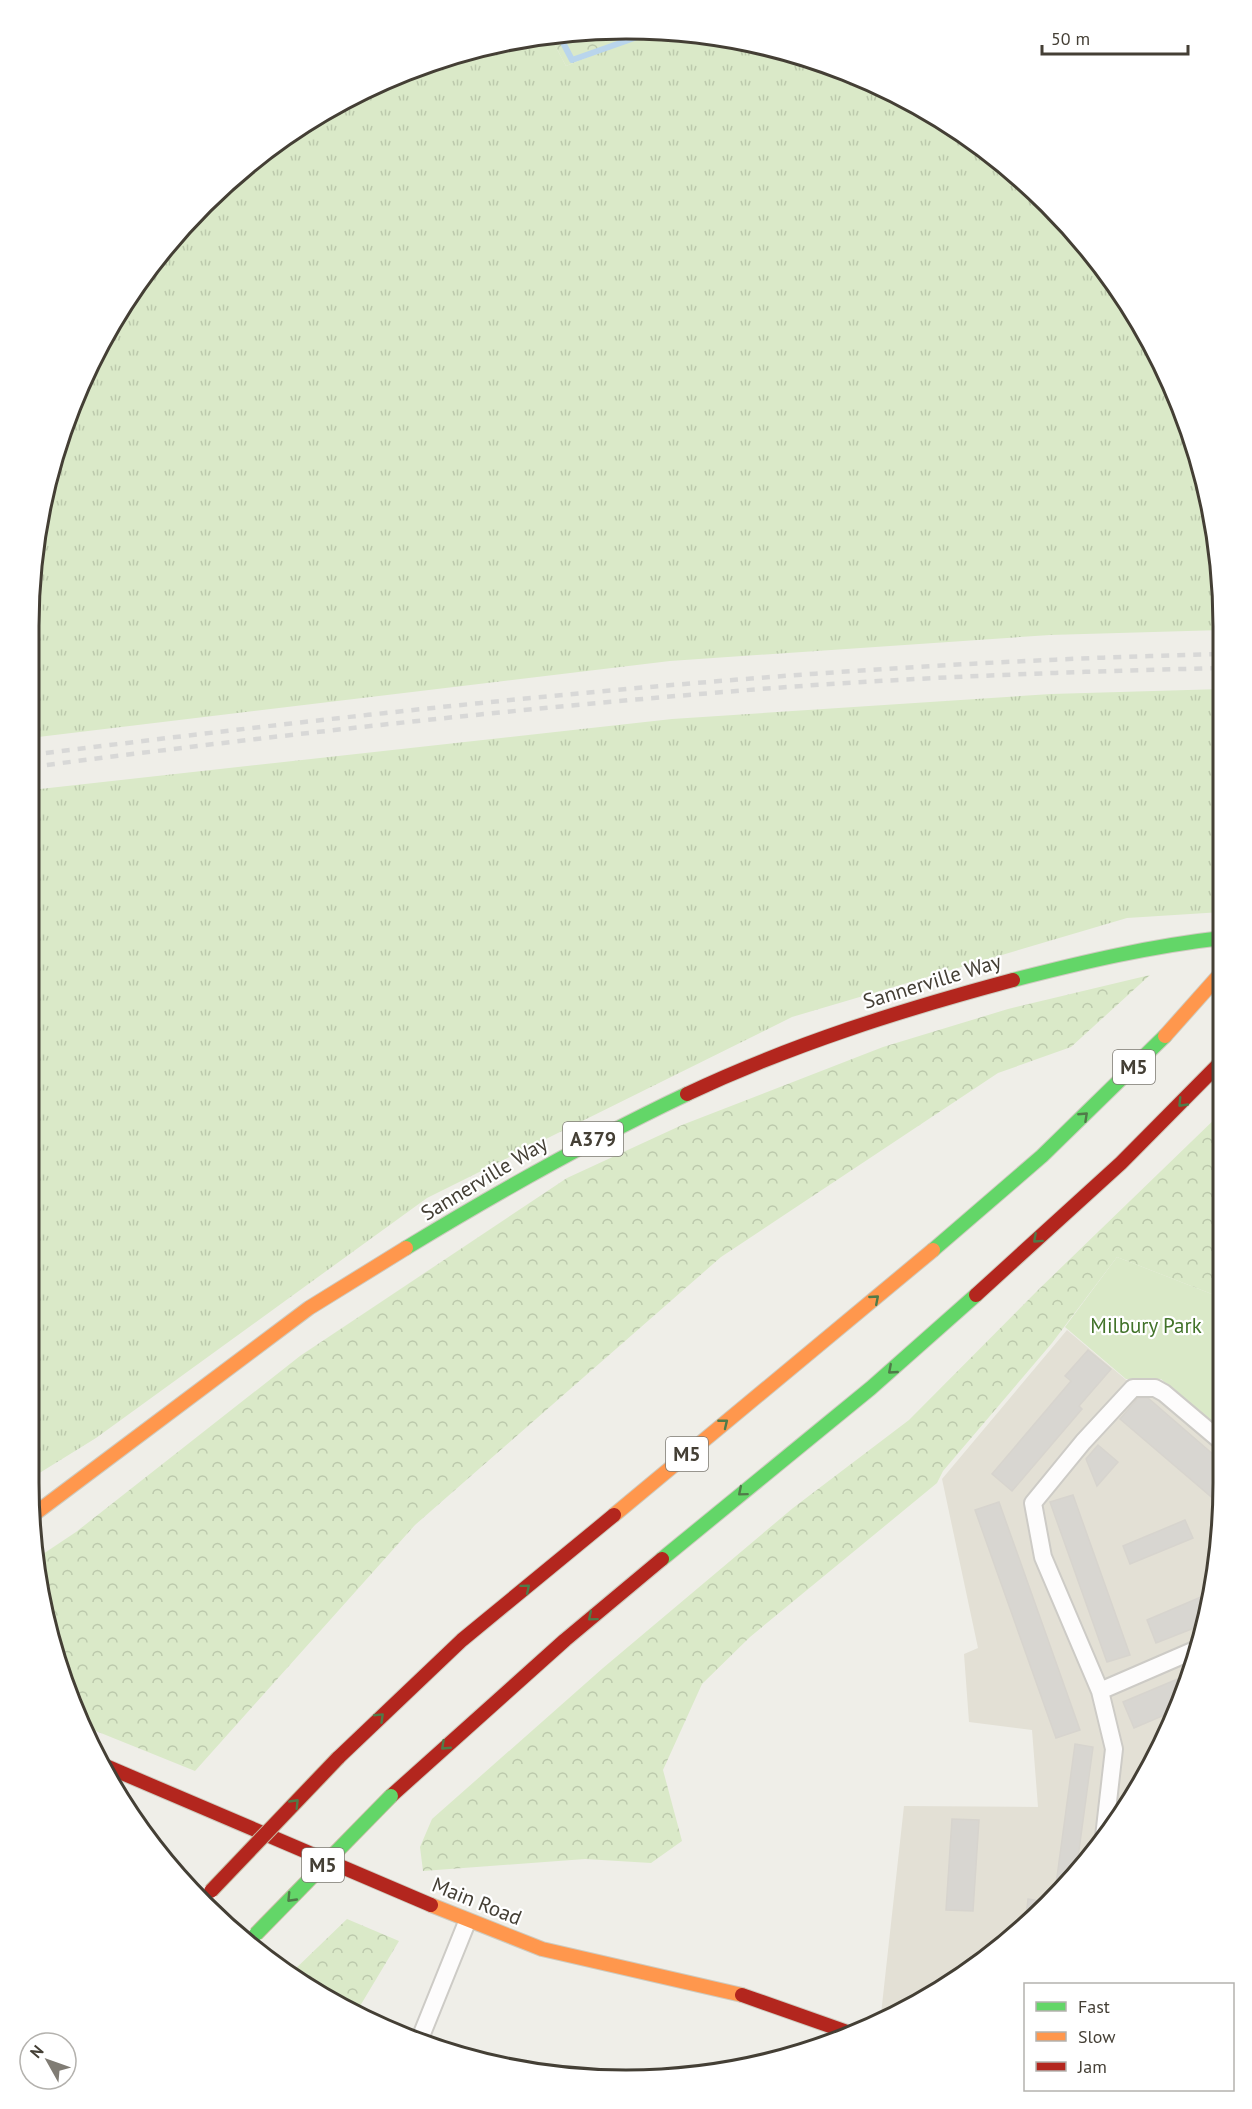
<svg xmlns="http://www.w3.org/2000/svg" width="1252" height="2109" font-family="'PT Sans',sans-serif">
<style>
.residential{fill:#e3e0d5}
.grass{fill:url(#grass-tufts)}
.forest{fill:url(#forest-crowns)}
.green{fill:#dae9c8}
.lines{fill:none;stroke-linecap:round;stroke-linejoin:round}
.stream{stroke:#b9d5ec;stroke-width:6}
.building{fill:#d8d6d1;stroke:#d7d4ce;stroke-width:1.5}
.street-casing{stroke:#cdcbc6;stroke-width:20}
.fast-casing{stroke:#cecbbf;stroke-width:16}
.slow-casing{stroke:#cecbbf;stroke-width:16}
.jam-casing{stroke:#cecbbf;stroke-width:16}
.street{stroke:#fdfcfc;stroke-width:16}
.fast{stroke:#63d668;stroke-width:14}
.slow{stroke:#ff974d;stroke-width:14}
.jam{stroke:#b3261e;stroke-width:14}
.rail{stroke:#d8d8d7;stroke-width:4.5;stroke-dasharray:8 8;stroke-linecap:butt}
.fast-bridge-casing{stroke:#c6bca4;stroke-width:16;stroke-linecap:butt}
.jam-bridge-casing{stroke:#c6bca4;stroke-width:16;stroke-linecap:butt}
.fast-bridge{stroke:#63d668;stroke-width:14}
.jam-bridge{stroke:#b3261e;stroke-width:14}
.oneway{stroke:#507b49}
.labels{text-anchor:middle;dominant-baseline:central;stroke-width:4.5;stroke-linejoin:round;paint-order:stroke}
.shield{fill:#fff;stroke:#7c7972;stroke-width:1.5}
.shield-label{font-size:20px;font-weight:bold;fill:#443f35}
.street-label{font-size:21px;fill:#443f35;stroke:#fff}
.park-label{font-size:21px;fill:#42732a;stroke:#fff}
.rim{fill:none;stroke:#443f35;stroke-width:3}
</style>
<defs>
<pattern id="grass-tufts" width="24" height="20" patternUnits="userSpaceOnUse" patternTransform="scale(1.5)"><rect width="24" height="20" fill="#dae9c8"/><path d="M3 7l-1-3M5 7V3M7 7l1-3M15 17l-1-3M17 17v-4M19 17l1-3" fill="none" stroke="#bcc9ac"/></pattern>
<pattern id="forest-crowns" width="20" height="18" patternUnits="userSpaceOnUse" patternTransform="scale(1.5)"><rect width="20" height="18" fill="#dae9c8"/><path d="M2 6a3 3 0 1 1 6 0M12 15a3 3 0 1 1 6 0" fill="none" stroke="#bcc9ac"/></pattern>
</defs>
<rect width="100%" height="100%" fill="#efeee8"/>
<!-- residential -->
<path class="residential" d="M1067 1330 1138 1390 1152 1392 1222 1452V1522L1192 1675 1123 1815 1049 1905 989 1957 880 2023 904 1806 1038 1807 1032 1730 969 1722 964 1654 978 1648 942 1479Z"/>
<!-- grass -->
<path class="grass" d="M652 31 743 40 855 74 958 129 1075 232 1144 328 1192 434 1222 587V630L1050 635 670 661 30 738V587L60 434 129 294 204 203 294 129 398 74 510 40 550 36 566 66Z
M1222 689V912L1127 918 792 1017 427 1198 96 1438 33 1477 31 790 672 719 1051 694Z"/>
<!-- forest -->
<path class="forest" d="M626 29 652 31 566 66 550 36Z
M1150 975 1071 1047 998 1073 721 1257 415 1525 195 1771 81 1725 60 1675 34 1560 76 1532 300 1356 567 1178 682 1125 883 1047 1008 1009Z
M1222 1112V1298L1117 1257 1052 1343 943 1471 937 1483 750 1637 702 1684 663 1770 682 1841 651 1863 585 1859 423 1871 420 1847 432 1819 603 1668 793 1508 909 1420 1038 1290Z
M347 1919 399 1941 357 2011 289 1975Z"/>
<!-- green -->
<path class="green" d="M1117 1257 1222 1298V1432L1161 1379H1126L1065 1327Z"/>
<g class="lines">
<!-- stream -->
<path class="stream" d="M559 35 572 60 640 36 644 30"/>
</g>
<!-- building -->
<path class="building" d="M1088 1350 1111 1369 1079 1406 1082 1409 1012 1491 992 1474 1071 1381 1065 1376Z
M1138 1398H1148L1222 1462V1506L1120 1419Z
M1098 1445 1118 1462 1097 1486 1086 1459Z
M1073 1495 1130 1655 1107 1662 1050 1502Z
M999 1502 1080 1730 1056 1738 975 1510Z
M1185 1520 1193 1538 1130 1564 1123 1546Z
M1208 1594 1202 1625 1156 1643 1147 1620Z
M1192 1673 1174 1711 1134 1728 1123 1702Z
M1075 1744 1093 1747 1076 1872 1054 1899Z
M952 1819 979 1820 973 1911 946 1910Z
M1028 1899 1051 1903 1035 1917 1026 1916Z"/>
<g class="lines">
<defs>
<path id="street" d="M1100 1691 1197 1649
M1104 1837 1114 1749 1100 1691 1043 1557 1033 1503 1083 1442 1133 1388H1155L1164 1393 1222 1442
M419 2041 467 1922"/>
<path id="fast" d="M1013 980C1083 962 1151 946 1222 938
M406 1248C498 1192 590 1140 687 1094
M933 1250 1042 1156 1165 1036
M662 1559 871 1388 976 1295"/>
<path id="slow" d="M1165 1036 1222 972
M33 1515 309 1308 406 1248
M614 1515 933 1250
M431 1905 542 1949 742 1995"/>
<path id="jam" d="M687 1094C793 1044 901 1010 1013 980
M976 1295 1121 1163 1222 1061
M338 1758 462 1640 614 1515
M101 1764 431 1905
M391 1796 565 1640 662 1559
M742 1995 853 2034"/>
</defs>
<!-- street casing -->
<use href="#street" class="street-casing"/>
<!-- fast casing -->
<use href="#fast" class="fast-casing"/>
<!-- slow casing -->
<use href="#slow" class="slow-casing"/>
<!-- jam casing -->
<use href="#jam" class="jam-casing"/>
<!-- street -->
<use href="#street" class="street"/>
<!-- fast -->
<use href="#fast" class="fast"/>
<!-- slow -->
<use href="#slow" class="slow"/>
<!-- jam -->
<use href="#jam" class="jam"/>
<!-- rail -->
<path class="rail" d="M30 755C426 705 824 663 1222 654
M31 767C261 737 492 711 724 692 889 678 1056 672 1222 668"/>
<defs>
<path id="fast-bridge" d="M256 1934 391 1796"/>
<path id="jam-bridge" d="M211 1891 338 1758"/>
</defs>
<!-- fast-bridge casing -->
<use href="#fast-bridge" class="fast-bridge-casing"/>
<!-- jam-bridge casing -->
<use href="#jam-bridge" class="jam-bridge-casing"/>
<!-- fast-bridge -->
<use href="#fast-bridge" class="fast-bridge"/>
<!-- jam-bridge -->
<use href="#jam-bridge" class="jam-bridge"/>
</g>
<!-- one-way arrows -->
<defs><path id="oneway-chevron" d="M-2-3.5L2.5 0L-2 3.5" fill="none" stroke-width="1.6" stroke-linecap="round" stroke-linejoin="round" transform="scale(1.5)"/></defs>
<g class="oneway">
<use href="#oneway-chevron" transform="translate(1182 1103) rotate(134)"/>
<use href="#oneway-chevron" transform="translate(1084 1116) rotate(-43)"/>
<use href="#oneway-chevron" transform="translate(1037 1239) rotate(138)"/>
<use href="#oneway-chevron" transform="translate(875 1299) rotate(-41)"/>
<use href="#oneway-chevron" transform="translate(892 1370) rotate(139)"/>
<use href="#oneway-chevron" transform="translate(724 1423) rotate(-39)"/>
<use href="#oneway-chevron" transform="translate(742 1492) rotate(140)"/>
<use href="#oneway-chevron" transform="translate(526 1588) rotate(-40)"/>
<use href="#oneway-chevron" transform="translate(592 1617) rotate(140)"/>
<use href="#oneway-chevron" transform="translate(380 1717) rotate(-44)"/>
<use href="#oneway-chevron" transform="translate(445 1746) rotate(137)"/>
<use href="#oneway-chevron" transform="translate(295 1803) rotate(-46)"/>
<use href="#oneway-chevron" transform="translate(291 1898) rotate(134)"/>
</g>
<g class="labels">
<!-- shield labels -->
<g class="shield">
<rect x="1113" y="1050" width="42" height="34" rx="4.5"/>
<rect x="563" y="1122" width="60" height="34" rx="4.5"/>
<rect x="666" y="1437" width="42" height="34" rx="4.5"/>
<rect x="302" y="1848" width="42" height="34" rx="4.5"/>
</g>
<g class="shield-label">
<text x="1134" y="1067">M5</text>
<text x="593" y="1139">A379</text>
<text x="687" y="1454">M5</text>
<text x="323" y="1865">M5</text>
</g>
<!-- street labels -->
<g class="street-label">
<text transform="translate(932 981) rotate(-17)">Sannerville Way</text>
<text transform="translate(484 1178) rotate(-31)">Sannerville Way</text>
<text transform="translate(477 1901) rotate(22)">Main Road</text>
</g>
<!-- park labels -->
<g class="park-label">
<text x="1146" y="1325">Milbury Park</text>
</g>
</g>
<!-- crop -->
<path d="M0 0H1252V2109H0ZM626 39H626A587 587 0 0 1 1213 626V1483A587 587 0 0 1 626 2070H626A587 587 0 0 1 39 1483V626A587 587 0 0 1 626 39Z" fill="#fff" fill-rule="evenodd"/>
<path class="rim" d="M626 39H626A587 587 0 0 1 1213 626V1483A587 587 0 0 1 626 2070H626A587 587 0 0 1 39 1483V626A587 587 0 0 1 626 39Z"/>
<!-- legend -->
<rect x="1024" y="1983" width="210" height="108" fill="#ffffff" stroke="#b4b2ae" stroke-width="1.5"/>
<rect x="1036" y="2002" width="30" height="9" fill="#63d668" stroke="#b4b2ae" stroke-width="1.5"/>
<text x="1078" y="2013" font-size="18" fill="#443f35">Fast</text>
<rect x="1036" y="2032" width="30" height="9" fill="#ff974d" stroke="#b4b2ae" stroke-width="1.5"/>
<text x="1078" y="2043" font-size="18" fill="#443f35">Slow</text>
<rect x="1036" y="2062" width="30" height="9" fill="#b3261e" stroke="#b4b2ae" stroke-width="1.5"/>
<text x="1078" y="2073" font-size="18" fill="#443f35">Jam</text>
<!-- north arrow -->
<g transform="translate(48 2061) rotate(310)"><circle r="28" fill="#ffffff" stroke="#b4b2ae" stroke-width="1.5"/>
<path d="M0-4.5L10 22L0 15L-10 22Z" fill="#807c74"/>
<text y="-9" font-size="16" font-weight="bold" text-anchor="middle" fill="#443f35">N</text>
</g>
<!-- scale -->
<path d="M1042 45v9h146v-9" fill="none" stroke="#443f35" stroke-width="3"/>
<text x="1051" y="45" font-size="18" fill="#443f35" stroke="#ffffff" stroke-width="4.5" paint-order="stroke">50 m</text>
</svg>
